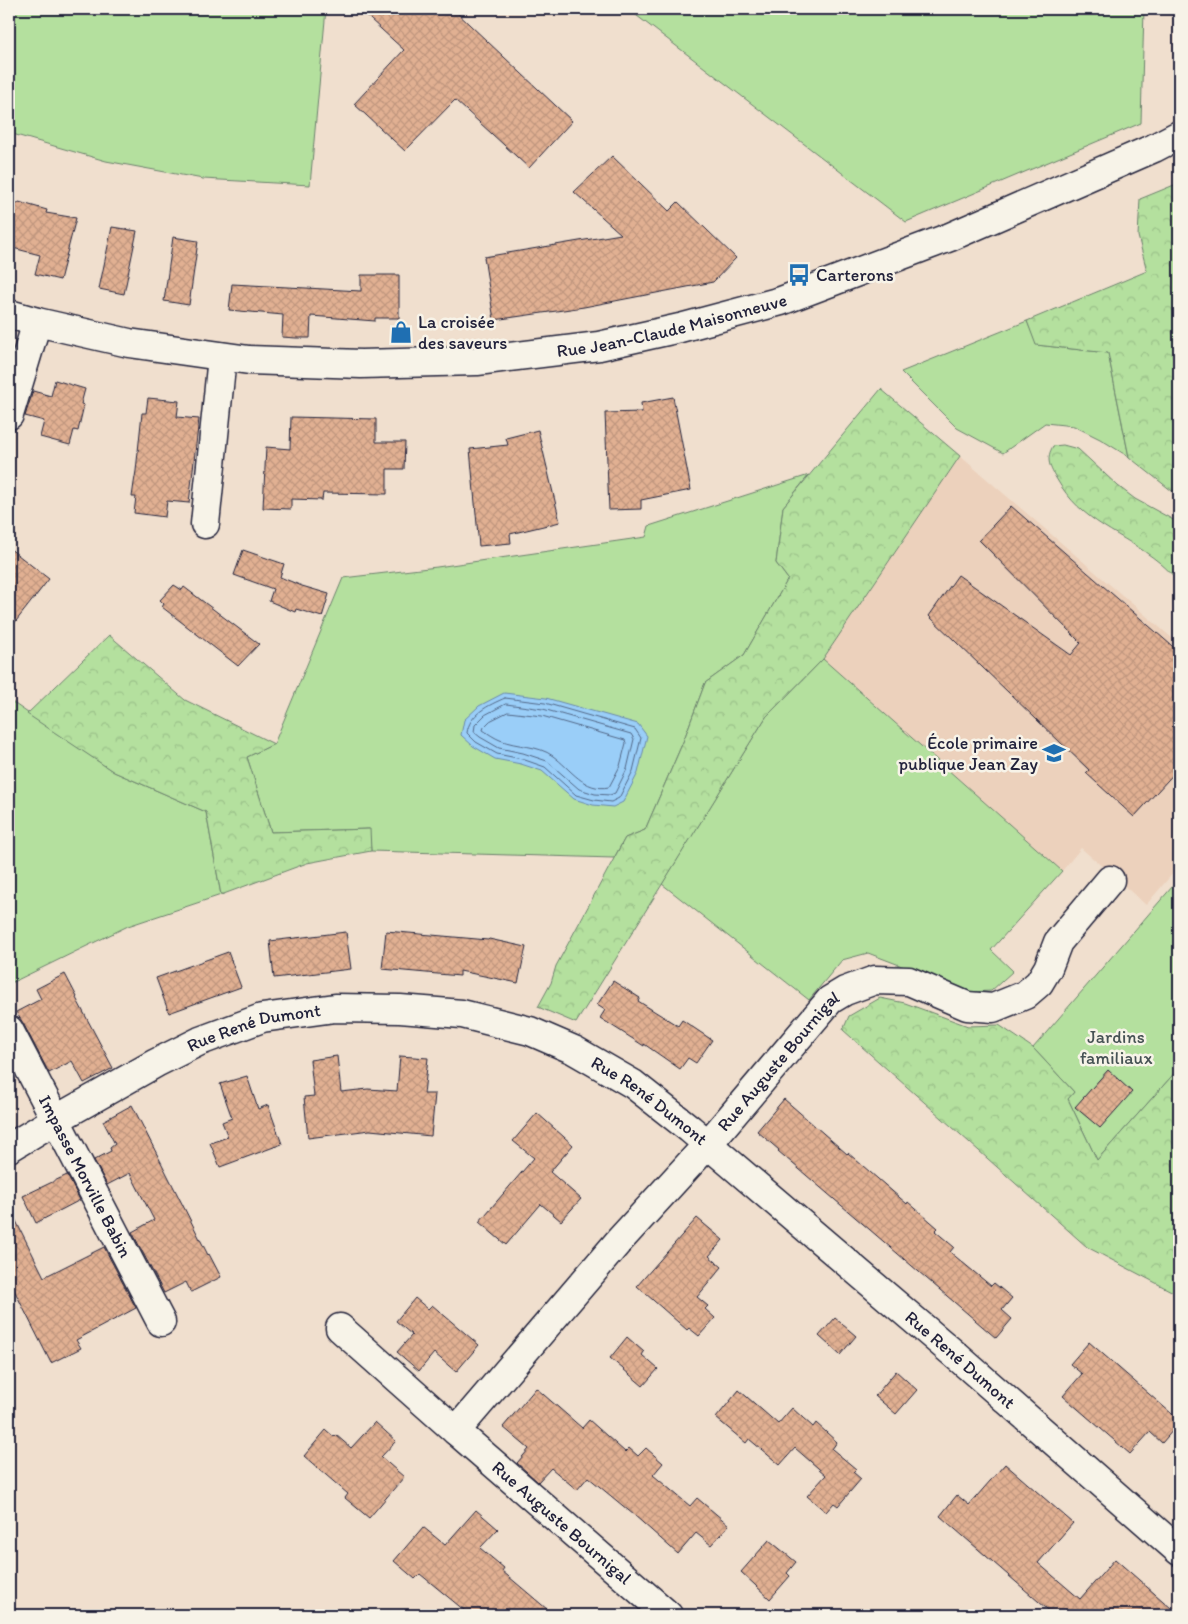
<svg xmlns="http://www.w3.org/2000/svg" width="1188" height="1624" font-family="Itim,sans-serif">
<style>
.built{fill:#ecd1bc}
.green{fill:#b4e09e;stroke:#6b816c}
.forest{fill:url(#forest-crowns);stroke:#6b816c}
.water{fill:#9acef8;stroke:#6a89ac}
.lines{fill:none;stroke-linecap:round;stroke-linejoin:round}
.shore{stroke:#526787;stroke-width:1}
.building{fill:url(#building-cross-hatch);stroke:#22223b}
.minor-casing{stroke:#22223b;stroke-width:31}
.minor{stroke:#f7f3e8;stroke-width:28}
.labels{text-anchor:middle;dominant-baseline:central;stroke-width:5;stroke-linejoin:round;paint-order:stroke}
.poi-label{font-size:18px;fill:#22223b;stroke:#f7f3e8;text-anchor:start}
.street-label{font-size:18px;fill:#22223b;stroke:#f7f3e8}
.park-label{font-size:18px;fill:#465254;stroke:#f7f3e8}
</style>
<defs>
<pattern id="forest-crowns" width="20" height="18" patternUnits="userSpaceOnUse" patternTransform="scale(1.25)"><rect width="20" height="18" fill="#b4e09e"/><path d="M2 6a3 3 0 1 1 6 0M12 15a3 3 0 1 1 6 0" fill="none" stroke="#9ac089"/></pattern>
<pattern id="building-cross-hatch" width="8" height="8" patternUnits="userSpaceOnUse" patternTransform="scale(1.25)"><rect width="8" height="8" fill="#e1b092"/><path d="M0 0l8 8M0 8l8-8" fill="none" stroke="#c1977f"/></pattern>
</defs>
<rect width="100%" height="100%" fill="#f0dfce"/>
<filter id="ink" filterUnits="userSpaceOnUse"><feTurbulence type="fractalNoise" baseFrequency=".02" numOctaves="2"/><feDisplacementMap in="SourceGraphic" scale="10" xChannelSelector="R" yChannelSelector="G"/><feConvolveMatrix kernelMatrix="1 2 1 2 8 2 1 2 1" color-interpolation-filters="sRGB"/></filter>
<g filter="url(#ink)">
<!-- built -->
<path class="built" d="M960 456 1179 644V866L1146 905 1081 848 1062 871 823 659Z"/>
<!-- green -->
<path class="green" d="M16 9H326L310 185 203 179 106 161 9 133V26Z
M628 9H1144L1141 123 906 222Z
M1027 321 1037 345 1108 353 1129 457 1100 439 1074 426 1045 423 1003 453 957 428 901 372Z
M809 475 783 507 776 563 788 579 744 655 705 683 683 742 645 830 625 838 614 858 371 851 369 829 271 832 247 757 274 744 343 578 437 567 646 537 649 526Z
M823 659 1062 871 991 950 1013 971 991 991 970 992 868 953 842 960 809 1000 662 884 766 717Z
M9 700 114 772 206 812 221 895 128 926 9 984Z
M1179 879V1068L1097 1160 1068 1099 1074 1092 1033 1048Z"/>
<!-- forest -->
<path class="forest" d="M1179 183V491H1172L1129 457 1108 353 1036 345 1027 321 1147 271 1138 236 1140 199Z
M881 389 960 456 823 659 766 717 576 1023 538 1007 551 983 556 966 625 838 645 830 683 742 705 683 744 655 788 579 776 563 783 507Z
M1063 445 1078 449 1118 486 1135 499 1179 523V582C1173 575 1167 569 1160 563 1122 532 1082 524 1056 478 1049 466 1046 458 1053 446Z
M109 635 185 700 274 744 247 757 271 832 370 829 371 851 307 863 221 895 206 812 114 772 27 714Z
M880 998 905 1003 968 1026 999 1025 1033 1048 1074 1092 1068 1099 1097 1160 1179 1068V1295L1087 1247 843 1030 849 1016Z"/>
<!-- water -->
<path class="water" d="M504 693 546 698 638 724 647 736 638 773 623 802 613 807 593 805 574 799 542 771 521 764 495 759 473 746 461 735 464 720 479 706Z"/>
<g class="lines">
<!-- shore -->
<path class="shore" d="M505 698 545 703 635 729 641 738 633 771 619 798 611 802 594 800 576 795 545 767 522 759 497 754 476 742 467 733C469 714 489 705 505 698Z
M506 704 543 709 631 734 634 739 627 769 615 793 610 795 595 794 579 789 547 761 523 753 499 748 480 737 474 732 475 725 485 715Z
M508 712 542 716 625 740 626 743 620 766 609 787C584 792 571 769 553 756 538 745 517 747 500 740 495 738 489 734 483 730L484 727 490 721Z"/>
</g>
<!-- building -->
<path class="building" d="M359 9H453L572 121 529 168 455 100 405 151 354 104 404 50Z
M612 156 669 211 678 202 736 258 713 282 584 307 494 320 484 257 621 234 574 192Z
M9 202 18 204 19 202 47 210 46 213 76 218 60 280 35 274 40 255 9 247Z
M112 227 137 231 124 294 99 289Z
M173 237 198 241 189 305 164 301Z
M361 275H399V318H375V321L311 316 310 338H296L282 337 283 315 229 310 232 284 361 291Z
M55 380 85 389 81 404 84 405 78 431 74 430 70 445 40 437 44 421 25 416 33 391 51 396Z
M673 397 691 490 641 500V509L609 510 605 413 642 412 641 403Z
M148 398 179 401 177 417 199 419 189 503 167 501 165 517 134 513 136 497H132L134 483 136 471 142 413H146Z
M291 417 376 419V442H405L404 469H387V494L323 493 322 500 291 499V509L263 508 266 447 290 449Z
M538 430 560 522 510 534 511 543 479 546 470 449 508 445 506 438Z
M1011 506 1179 652V768L1134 817 1086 773 1089 770 929 616 958 575 1071 655 1081 643 979 540Z
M9 548 49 579 9 630Z
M243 550 284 564 280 577 302 586 329 594 322 617 296 609 295 612 269 601 273 589 234 575Z
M174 585 182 590 184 587 259 644 238 666 162 607 164 604 160 600Z
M386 931 488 940 489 939 526 947 518 983 460 971V976L382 969Z
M346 932 351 969 274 978 270 941Z
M228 952 241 987 169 1013 156 978Z
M65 974 77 997 76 998 113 1068 84 1083 72 1061 49 1073 23 1023 16 1012 41 999 36 989Z
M613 981 640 998 638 1001 678 1026 682 1020 712 1040 696 1063 688 1058 680 1069 644 1044V1046L600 1018 605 1010 597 1005Z
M337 1056 341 1092 368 1089 397 1091 400 1056 428 1058 424 1094H435L431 1136 370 1130 308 1138 304 1097 314 1096 310 1060Z
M1108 1070 1132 1092 1100 1128 1075 1107Z
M247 1076 258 1109 268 1105 282 1144 220 1167 210 1143 228 1137 222 1122 232 1118 220 1084Z
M784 1099 847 1154 848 1153 907 1204 908 1202 938 1228 935 1231 954 1247 950 1252 991 1286 994 1283 1012 1298 1002 1310 1012 1319 996 1338 778 1151 779 1150 757 1131Z
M132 1105 208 1255 209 1254 221 1277 191 1292 186 1282 164 1293 132 1232 154 1220 130 1173 107 1185 94 1160 111 1151 110 1148 115 1144 103 1121Z
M537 1113 573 1145 550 1172 581 1199 561 1221 541 1204 506 1245 479 1222 534 1158 513 1141Z
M67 1175 80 1200 36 1223 23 1196Z
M9 1207 44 1277 104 1247 136 1308 76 1340 81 1348 51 1363 9 1280Z
M697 1218 723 1240 709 1256 722 1267 697 1297 708 1306 705 1309 715 1318 699 1336 689 1328 687 1330 637 1286Z
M415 1298 428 1309 432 1305 479 1345 456 1372 434 1353 419 1371 397 1352 412 1335 396 1321Z
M835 1318 856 1336 840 1355 819 1336Z
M627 1337 644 1352 642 1355 658 1369 643 1386 610 1358Z
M1089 1342 1179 1420V1423L1162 1443 1150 1432 1130 1454 1063 1396 1082 1374 1070 1364Z
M896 1371 917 1390 896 1414 875 1396Z
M536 1388 582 1428 589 1420 625 1452 629 1448 638 1456 646 1448 663 1463 653 1475 690 1506 697 1498 729 1525 711 1545 696 1533 678 1554 634 1515 588 1477 577 1490 551 1468 538 1482 517 1463 529 1449 503 1427Z
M739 1390 778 1424 792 1408 813 1427 816 1423 837 1442 832 1449 856 1469 853 1472 861 1479 838 1506 834 1503 826 1512 807 1496 826 1475 795 1448 780 1465 749 1439 746 1443 716 1418Z
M375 1422 396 1441 381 1457 404 1477 369 1518 345 1498 348 1494 304 1456 326 1430 334 1437 336 1435 351 1448Z
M1005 1464 1073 1523 1038 1563 1080 1599 1115 1559 1179 1615H1054L940 1516 957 1495 969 1505Z
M476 1510 498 1529 480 1548 504 1568 502 1571 554 1615H470L420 1574 415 1579 394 1561 423 1527 445 1545Z
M769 1540 796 1562 787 1573 790 1576 770 1599 741 1572Z"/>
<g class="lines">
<defs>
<g id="minor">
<path id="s1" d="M9 314 37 322 129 343 249 360 361 364 477 361 599 346 680 328 781 301 950 237 1154 148 1179 135"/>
<path d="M9 415 37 322"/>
<path d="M205 524 222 357"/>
<path id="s2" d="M9 1030 161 1322"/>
<path id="s3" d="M9 1148 55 1120 156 1063 200 1041 262 1018 335 1008 400 1009 462 1014 530 1031 574 1050 633 1084 690 1129 953 1353 1179 1551"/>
<path id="s4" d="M340 1328 456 1431 619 1241 708 1144 830 1000 845 991 875 980 909 981 967 1006 993 1008 1025 995 1039 983 1048 968 1058 942 1110 880"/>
<path id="s5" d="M456 1431 668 1615"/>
</g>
</defs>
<!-- minor casing -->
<use href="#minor" class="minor-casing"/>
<!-- minor -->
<use href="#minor" class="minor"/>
</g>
</g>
<!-- icons -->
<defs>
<symbol id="bus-bare" viewBox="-9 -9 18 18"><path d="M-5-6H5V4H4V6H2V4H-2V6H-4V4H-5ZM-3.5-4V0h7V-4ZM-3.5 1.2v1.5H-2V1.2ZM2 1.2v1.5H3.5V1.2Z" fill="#1f6fb2" stroke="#f7f3e8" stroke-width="2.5" paint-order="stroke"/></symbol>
<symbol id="shop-bare" viewBox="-9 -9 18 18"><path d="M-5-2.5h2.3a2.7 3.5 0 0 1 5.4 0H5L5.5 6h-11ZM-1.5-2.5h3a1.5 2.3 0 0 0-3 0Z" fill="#1f6fb2" stroke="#f7f3e8" stroke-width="2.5" paint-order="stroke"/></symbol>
<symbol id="school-bare" viewBox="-9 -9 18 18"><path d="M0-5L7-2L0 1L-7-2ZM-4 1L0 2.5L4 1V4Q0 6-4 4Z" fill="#1f6fb2" stroke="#f7f3e8" stroke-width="2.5" paint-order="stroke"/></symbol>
</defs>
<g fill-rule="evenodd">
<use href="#bus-bare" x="783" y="259" width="32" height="32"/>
<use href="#shop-bare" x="385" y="316" width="32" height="32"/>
<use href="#school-bare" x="1038" y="737" width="32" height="32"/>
</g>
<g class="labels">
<!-- poi labels -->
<g class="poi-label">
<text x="816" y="275">Carterons</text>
<text x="418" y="322">La croisée<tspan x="418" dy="21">des saveurs</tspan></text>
<text x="1038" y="743" text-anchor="end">École primaire<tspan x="1038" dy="21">publique Jean Zay</tspan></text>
</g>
<!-- street labels -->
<g class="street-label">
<text stroke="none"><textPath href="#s1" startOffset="671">Rue Jean-Claude Maisonneuve</textPath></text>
<text stroke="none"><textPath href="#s3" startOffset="275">Rue René Dumont</textPath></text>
<text stroke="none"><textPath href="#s4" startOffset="646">Rue Auguste Bournigal</textPath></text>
<text stroke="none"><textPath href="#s3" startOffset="695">Rue René Dumont</textPath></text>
<text stroke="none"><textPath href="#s2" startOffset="165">Impasse Morville Babin</textPath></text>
<text stroke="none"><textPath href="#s3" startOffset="1100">Rue René Dumont</textPath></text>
<text stroke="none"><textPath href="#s5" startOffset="140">Rue Auguste Bournigal</textPath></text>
</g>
<!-- park labels -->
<g class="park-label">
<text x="1116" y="1037">Jardins<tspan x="1116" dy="21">familiaux</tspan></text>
</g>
</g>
<!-- margin -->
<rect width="1188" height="1624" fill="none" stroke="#f7f3e8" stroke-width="30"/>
<rect x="15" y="15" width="1158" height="1594" fill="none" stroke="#22223b" stroke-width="2" filter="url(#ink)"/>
</svg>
